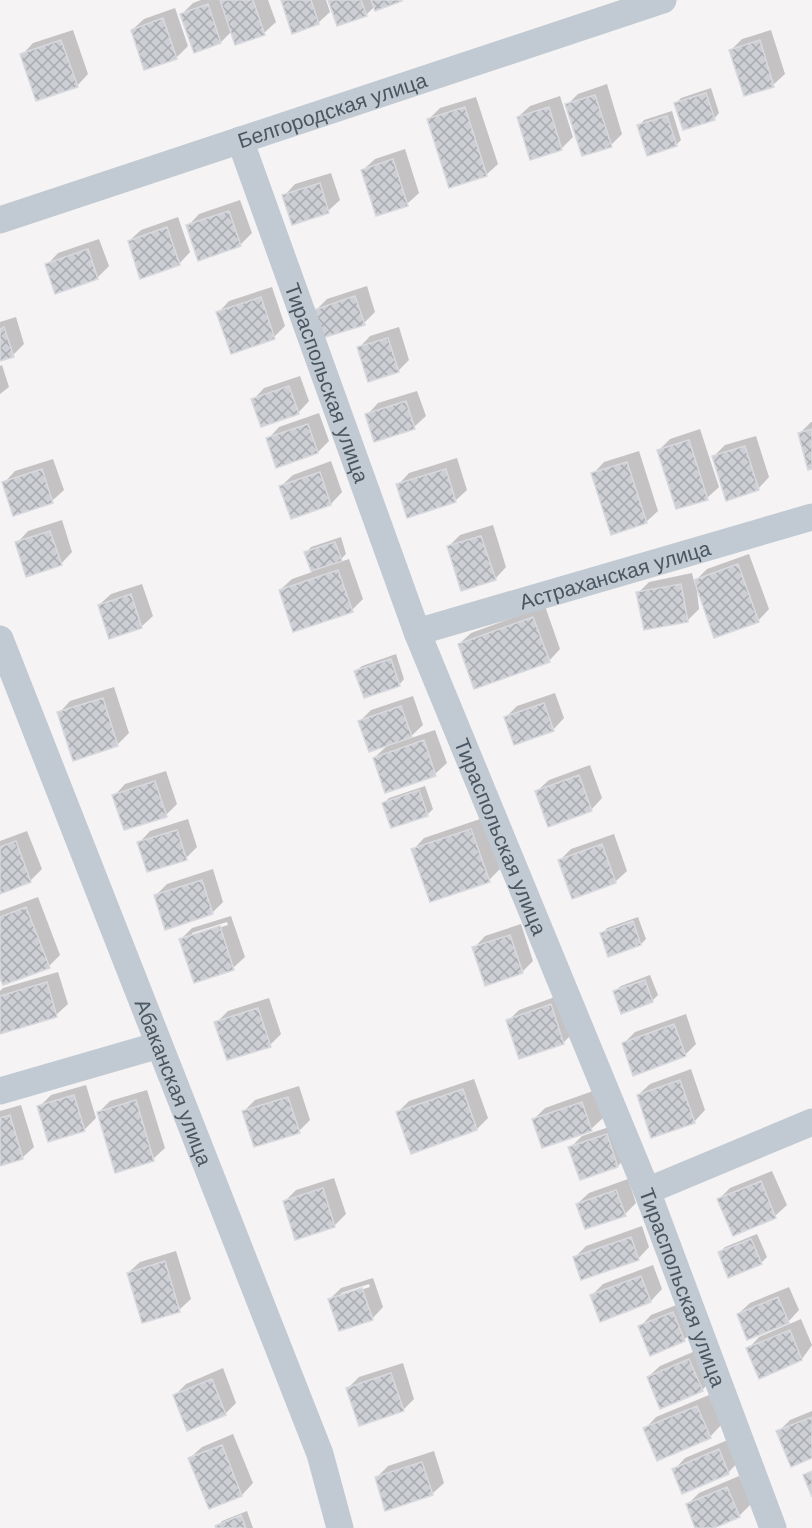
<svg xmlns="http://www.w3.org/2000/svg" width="812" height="1528" viewBox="0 0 812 1528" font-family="Helvetica,sans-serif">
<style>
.shadow{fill:#0003;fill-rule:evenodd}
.building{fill:url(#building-cross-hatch);stroke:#d7d9de;stroke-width:1.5}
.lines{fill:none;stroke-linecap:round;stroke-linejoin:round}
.minor{stroke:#c1cad2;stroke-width:27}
.labels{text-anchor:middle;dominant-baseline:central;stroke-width:4.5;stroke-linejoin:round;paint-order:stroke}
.street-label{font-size:21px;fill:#4a5661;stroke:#fff}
</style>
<defs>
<pattern id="building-cross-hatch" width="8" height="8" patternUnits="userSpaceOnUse" patternTransform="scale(1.5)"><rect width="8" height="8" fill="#cdcfd5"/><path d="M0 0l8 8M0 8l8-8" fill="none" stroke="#a8abb0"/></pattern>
</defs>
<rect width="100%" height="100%" fill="#f5f3f3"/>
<!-- shadow -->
<path class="shadow" d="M201 0H268L276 22 264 33 236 43 232 31 221 42 195 51 182 14 193 3Z
M282 0H326L330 12 318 23Z
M330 0H401L375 6 366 15Z
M175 8 188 46 176 58 132 30 144 19Z
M73 30 88 74 77 86 22 55 33 43Z
M771 30 785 74 773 85 745 95 730 51 742 39Z
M607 84 622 134 611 145 567 105 578 94Z
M711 88 719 113 714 119 676 103 681 98Z
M560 96 573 137 562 148 531 158 518 117 530 106Z
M476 97 498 164 486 175 428 120 440 108Z
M672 111 681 140 676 145 639 126 644 120Z
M405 149 419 193 407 204 377 214 363 170 375 159Z
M331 173 340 200 328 211 284 196 295 184Z
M240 200 252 233 240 245 188 226 199 214Z
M178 217 190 252 179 264 129 241 141 230Z
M99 239 109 266 97 278 47 265 58 253Z
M367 286 375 312 364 323 316 310 327 299Z
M272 287 285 326 274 337 218 313 229 301Z
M16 317 24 344 13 355 0 360V322Z
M399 327 409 360 398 371 359 348 370 336Z
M2 365 9 387 0 394V366Z
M300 376 309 401 298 413 253 400 264 388Z
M417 391 426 416 414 427 367 415 378 403Z
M319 413 329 441 318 452 268 439 279 427Z
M811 422H812V467L800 433Z
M700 429 719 487 707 498 659 450 670 439Z
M756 436 769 477 758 489 713 457 725 445Z
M639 451 658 511 646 522 593 474 604 462Z
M457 458 467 490 455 501 398 485 409 473Z
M53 459 64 490 52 501 4 483 15 471Z
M331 461 342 492 331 504 281 486 293 475Z
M62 520 72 552 61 564 17 543 28 531Z
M493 525 506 567 495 579 448 547 460 535Z
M341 537 346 554 337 563 349 559 363 599 352 610 280 590 292 579 312 572 306 553 311 547Z
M749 554 769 609 758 621 696 582 699 609 688 620 645 629 638 593 649 582 692 573 694 582 707 569Z
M142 584 153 616 141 627 99 605 111 594Z
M545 606 560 649 549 661 459 644 471 633Z
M396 654 404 679 399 685 356 671 362 666Z
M114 687 129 733 118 744 74 759 59 713 70 701Z
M555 693 564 718 553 730 505 718 517 706Z
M413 696 423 725 408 739 435 730 447 763 435 774 374 758 389 744 360 721 371 710Z
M590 765 602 798 591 810 537 791 549 780Z
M166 771 177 804 166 815 114 796 125 784Z
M425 786 433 809 427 815 384 803 389 798Z
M483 818 500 869 489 880 413 850 424 838Z
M188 819 197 847 186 858 139 843 150 831Z
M27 831 42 869 31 880 0 892V841Z
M614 834 627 871 615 882 560 860 571 849Z
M213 869 223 902 212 913 155 896 167 884Z
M38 897 60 955 49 966 0 973V911Z
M231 916 245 957 233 968 181 939 192 928ZM227 922 228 925 192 936V933Z
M638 917 646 939 641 944 602 934 607 928Z
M521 924 533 961 522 972 474 948 485 936Z
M58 972 68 1004 56 1015 0 1029V991L3 988Z
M650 975 658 995 652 1001 615 991 621 986Z
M563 994 575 1031 564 1042 520 1057 508 1021 519 1010Z
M269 998 281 1034 270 1045 216 1023 228 1011Z
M686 1014 696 1044 685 1055 623 1044 635 1032Z
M691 1069 705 1110 694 1122 638 1095 650 1084Z
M474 1079 488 1118 477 1129 398 1112 409 1101Z
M86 1085 96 1118 84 1130 39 1107 51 1095Z
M299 1086 310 1120 299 1131 243 1112 255 1100Z
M147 1090 165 1148 153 1159 98 1113 110 1101Z
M593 1091 603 1118 591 1129 534 1119 545 1108Z
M21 1105 34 1147 22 1158 0 1165V1111Z
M618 1124 629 1154 618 1166 581 1178 570 1148 582 1136Z
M772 1171 787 1205 775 1216 733 1234 719 1199 730 1188Z
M334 1178 346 1214 334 1226 284 1202 296 1190Z
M628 1179 636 1203 625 1214 577 1204 589 1193Z
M642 1226 649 1247 638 1259 575 1257 586 1246Z
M757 1234 767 1257 761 1263 719 1253 725 1247Z
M176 1251 191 1299 179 1310 128 1273 140 1262Z
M653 1265 662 1289 651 1301 601 1320 591 1296 603 1284Z
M373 1278 383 1307 372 1319 330 1299 341 1288ZM369 1284 370 1287 341 1296V1293Z
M789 1287 799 1310 788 1322 738 1314 750 1303Z
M684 1302 695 1328 684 1340 640 1327 651 1315Z
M801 1319 812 1345 802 1359 748 1349 759 1337Z
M700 1349 713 1379 702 1390 648 1377 660 1366Z
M403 1363 414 1399 403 1410 348 1388 359 1377Z
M223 1368 236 1403 225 1414 175 1395 186 1384Z
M709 1395 721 1425 710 1437 645 1429 656 1417Z
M812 1411V1456L778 1432 790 1420Z
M233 1434 253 1483 242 1495 210 1507 190 1458 202 1447Z
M730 1439 739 1461 728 1473 674 1470 685 1458Z
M434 1451 444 1483 432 1494 376 1478 388 1466Z
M739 1476 751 1504 739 1516 710 1528H697L687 1505 699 1493Z
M247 1511 253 1528H217L222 1521Z"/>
<!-- building -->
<path class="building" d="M220 0H253L265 35 235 45Z
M281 0H311L319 24 292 34Z
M328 0H361L367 16 337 26Z
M371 0H401L402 1 375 11Z
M208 4 221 43 194 53 180 14Z
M163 18 177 59 144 70 131 30Z
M61 40 78 87 36 101 20 54Z
M760 40 774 87 744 96 729 50Z
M706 93 715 120 683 130 674 103Z
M595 95 612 147 582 156 565 104Z
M465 107 487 176 449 188 427 119Z
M549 107 562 150 530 160 517 117Z
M667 116 677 146 647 156 637 125Z
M393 159 408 206 376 216 361 170Z
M320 183 329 213 292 225 282 195Z
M229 211 241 246 198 261 186 225Z
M167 227 180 265 140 279 128 241Z
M88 249 98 279 55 294 45 264Z
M355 296 365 325 322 338 314 310Z
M261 297 275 339 231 354 216 312Z
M4 327 14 357 0 361V329Z
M388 338 399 372 368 382 357 347Z
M289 386 299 414 261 427 251 399Z
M406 401 415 429 374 442 365 414Z
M308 424 318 453 276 468 266 438Z
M812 429V469L808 470 798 433Z
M689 440 708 500 676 509 657 450Z
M745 446 759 490 726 501 712 456Z
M627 462 647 523 611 535 591 473Z
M42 469 53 503 13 516 2 482Z
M446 469 456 502 407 518 396 484Z
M320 472 331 505 291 519 279 486Z
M50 531 62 565 26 577 15 542Z
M481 536 496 580 461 591 447 546Z
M335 542 342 561 311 571 304 552Z
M738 564 759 622 714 638 694 580Z
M338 570 353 612 293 632 279 590Z
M681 584 688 622 644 630 636 592Z
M131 594 142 628 109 639 98 605Z
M533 617 550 662 474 689 458 644Z
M391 659 400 686 364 698 354 671Z
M103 698 118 746 73 761 57 712Z
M544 703 554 731 514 745 504 717Z
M401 706 412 737 369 752 358 721Z
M424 740 436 776 385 793 373 758Z
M579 775 592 811 548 827 535 791Z
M155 781 167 817 124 830 112 795Z
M419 790 428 816 391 828 382 803Z
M471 829 490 882 430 902 411 849Z
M177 830 187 860 147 872 137 842Z
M16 841 31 882 0 894V847Z
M602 844 616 883 572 899 558 860Z
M202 880 213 914 165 930 154 895Z
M26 907 50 968 3 985 0 978V917Z
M633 921 641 945 608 957 600 933Z
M220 926 234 970 194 983 179 939Z
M510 935 523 973 485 986 472 947Z
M645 980 653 1002 621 1014 613 991Z
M47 982 57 1017 0 1034V996Z
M551 1004 564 1044 519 1059 506 1020Z
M258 1008 271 1047 227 1060 214 1022Z
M674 1024 686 1056 633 1076 622 1043Z
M680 1080 695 1123 651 1138 637 1095Z
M463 1089 477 1130 411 1154 396 1112Z
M74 1095 85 1131 48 1142 37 1106Z
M288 1097 300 1133 254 1147 242 1111Z
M136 1100 154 1161 115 1173 97 1112Z
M582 1102 592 1131 542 1148 532 1119Z
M10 1115 23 1159 0 1166V1118Z
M607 1134 618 1167 580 1180 568 1147Z
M761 1181 776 1218 733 1236 717 1199Z
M323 1188 335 1227 295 1240 283 1201Z
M616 1190 626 1216 585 1229 576 1204Z
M631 1237 639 1260 581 1280 573 1257Z
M751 1239 762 1264 728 1278 718 1252Z
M165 1261 180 1312 142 1323 127 1273Z
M641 1276 651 1302 600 1322 590 1295Z
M362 1288 373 1320 339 1331 328 1299Z
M778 1297 789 1323 747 1340 737 1314Z
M673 1312 685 1341 650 1356 638 1326Z
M790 1330 802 1360 759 1379 746 1348Z
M689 1359 703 1391 660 1409 647 1377Z
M391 1373 404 1411 359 1426 346 1388Z
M212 1379 226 1415 187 1431 173 1395Z
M697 1406 711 1438 657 1461 643 1428Z
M812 1417V1458L791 1467 776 1431Z
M222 1445 242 1496 209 1509 188 1458Z
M719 1449 729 1474 682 1494 672 1469Z
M422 1462 433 1495 385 1511 375 1477Z
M812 1471V1497L803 1475Z
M727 1487 740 1517 714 1528H695L686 1504Z
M241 1515 246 1528H216L215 1526Z"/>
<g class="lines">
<!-- minor -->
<g class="minor">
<path id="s1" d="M240 140 417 632 647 1191 773 1528"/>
<path id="s2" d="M0 220 663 0"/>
<path id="s3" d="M417 632 812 517"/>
<path id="s4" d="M0 639 320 1454 340 1528"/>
<path d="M0 1091 159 1045"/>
<path d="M647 1191 812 1122"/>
</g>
</g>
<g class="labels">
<!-- street labels -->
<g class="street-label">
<text stroke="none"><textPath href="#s2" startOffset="350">Белгородская улица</textPath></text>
<text stroke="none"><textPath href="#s1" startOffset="258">Тираспольская улица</textPath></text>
<text stroke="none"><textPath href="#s3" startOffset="206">Астраханская улица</textPath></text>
<text stroke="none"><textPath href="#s1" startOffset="744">Тираспольская улица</textPath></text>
<text stroke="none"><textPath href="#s4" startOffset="476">Абаканская улица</textPath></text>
<text stroke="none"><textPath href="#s1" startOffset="1230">Тираспольская улица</textPath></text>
</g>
</g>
</svg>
